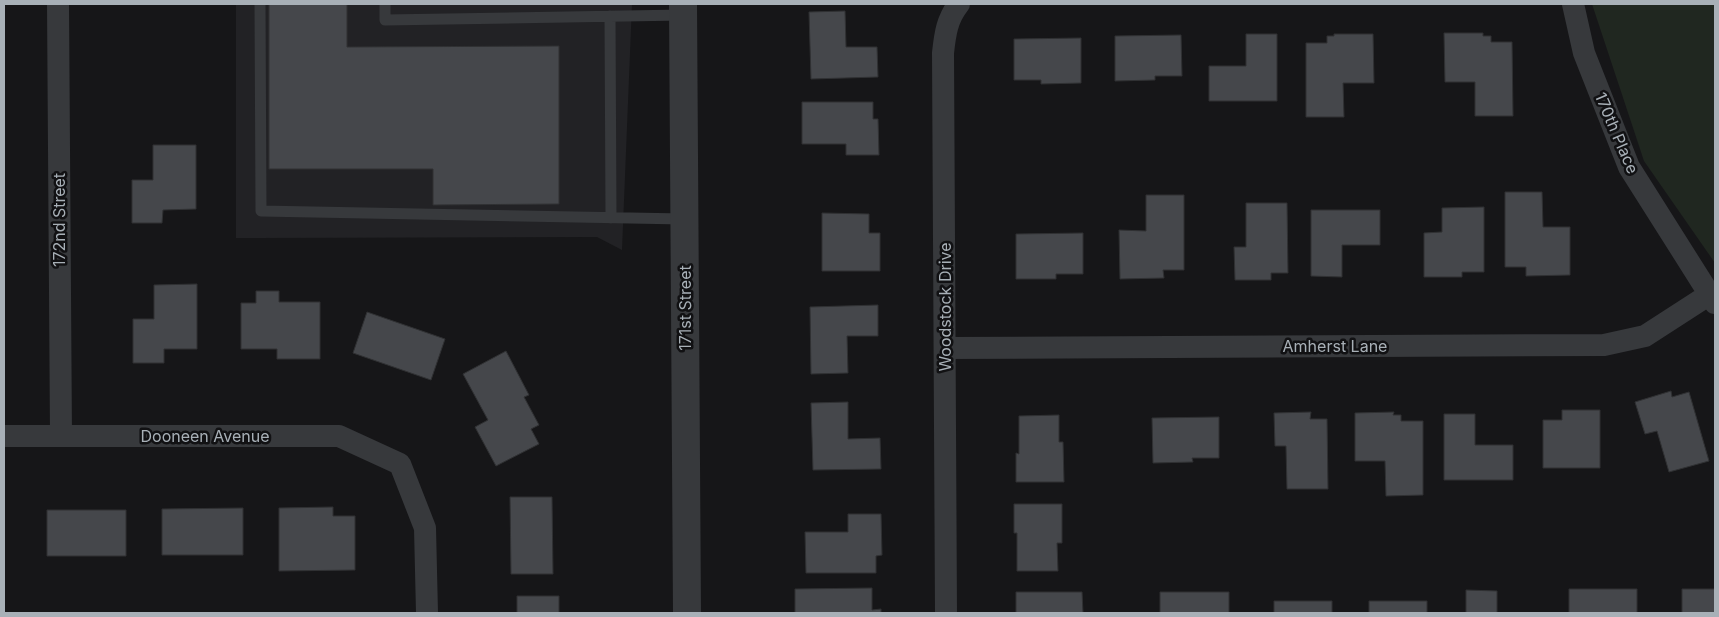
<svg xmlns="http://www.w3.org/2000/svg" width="1719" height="617" viewBox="0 0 1719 617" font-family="Inter,sans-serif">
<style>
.built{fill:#222225}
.green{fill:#202720}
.building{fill:#45474b;stroke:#303133}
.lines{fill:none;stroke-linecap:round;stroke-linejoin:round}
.service{stroke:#37393c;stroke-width:11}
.minor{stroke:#37393c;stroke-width:22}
.tertiary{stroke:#37393c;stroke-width:28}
.labels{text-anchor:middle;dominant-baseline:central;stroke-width:5;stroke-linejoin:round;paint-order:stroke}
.street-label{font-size:16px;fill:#a8b0b7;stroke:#111113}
</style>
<rect width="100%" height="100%" fill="#161618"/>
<!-- built -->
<path class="built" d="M236 4H632L622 250 597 237 236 238Z"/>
<!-- green -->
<path class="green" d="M1592 4H1715V263L1644 161Z"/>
<!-- building -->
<path class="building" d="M269 4H347V47L559 46V204L433 205V169H269Z
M845 11 846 47H877L878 77 811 79 809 12Z
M1444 33H1483V36H1491V42H1512L1513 116H1475V82H1445Z
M1246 34H1277V101H1209V66H1246Z
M1334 34H1373L1374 83H1343L1344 117H1306V43H1327V36H1334Z
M1181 35 1182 76H1155V80L1115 81V36Z
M1081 38V83L1041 84V80H1014V39Z
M802 102H873V119H878L879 155H846V144H802Z
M153 145H196V209L163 210 162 223H132V180H153Z
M1505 192H1542L1543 227H1570V275L1526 276V267H1505Z
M1146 195H1184V270H1163L1164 278 1120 279 1119 230 1146 231Z
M1246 203H1287L1288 273H1271V280H1235L1234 247H1246Z
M1484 207V272H1462V277H1424V233L1442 232V208Z
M1311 210H1380V245H1342V277L1311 276Z
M822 213 869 214V233H880V271H822Z
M1083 233V274H1056V279H1016V234Z
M197 284V349H164V363H133V319H154V285Z
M256 291H279V302H320V359H277V349H241V303H256Z
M878 305V336H847L848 373 811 374 810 307Z
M367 312 445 339 431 380 353 353Z
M506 351 529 395 524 397 539 425 531 429 539 444 496 466 475 427 488 420 463 374Z
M1671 391 1672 397 1689 392 1709 461 1669 472 1657 431 1645 434 1635 402Z
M848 402V439L880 438 881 469 813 470 811 403Z
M1562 410H1600V468H1543V420H1562Z
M1311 412 1310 419H1327L1328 489H1287L1286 446H1275L1274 413Z
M1394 412 1393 415H1401V421H1423V495L1386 496 1385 461H1355V413Z
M1444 414H1475V445H1513V480H1444Z
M1059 415V442H1063L1064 482H1016V453L1019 454V416Z
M1219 417V458H1192L1193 462 1153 463 1152 418Z
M510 497H552L553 574H511Z
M1014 504H1062V543H1057L1058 571H1017V533H1014Z
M333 507V516H355V570L279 571V508Z
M243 508V555H162V509Z
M47 510H126V556H47Z
M848 514H881L882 555 876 556V573H806L805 532H848Z
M872 588V610L881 609V613H795V589Z
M1569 589H1637V613H1569Z
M1682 589H1715V613H1682Z
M1466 590 1497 591V613H1466Z
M1016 592H1082L1083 613H1016Z
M1160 592H1229V613H1160Z
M517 596H559V613H517Z
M1274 601H1332V613H1274Z
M1369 601H1427V613H1369Z"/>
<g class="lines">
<!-- service -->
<path class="service" d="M260 4 261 211 684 219
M385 4V20L683 15
M610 16 611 218"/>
<!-- minor -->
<path class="minor" d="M58 4 61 436
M1573 4 1584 53 1629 167 1715 303
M946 348 1604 345 1645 336 1710 294
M4 436H339L400 464 425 528 427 613
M946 613 943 53C945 34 947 19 959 4"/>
<!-- tertiary -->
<path class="tertiary" d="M683 4 687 613"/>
</g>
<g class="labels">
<!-- street labels -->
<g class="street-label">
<text transform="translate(1617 133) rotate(67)">170th Place</text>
<text transform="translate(59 220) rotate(-90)">172nd Street</text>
<text transform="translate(945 307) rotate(-90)">Woodstock Drive</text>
<text transform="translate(685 308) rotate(-90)">171st Street</text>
<text x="1335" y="346">Amherst Lane</text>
<text x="205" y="436">Dooneen Avenue</text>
</g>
</g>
<!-- border -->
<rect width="1719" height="617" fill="none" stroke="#a8b0b7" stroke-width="10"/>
</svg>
